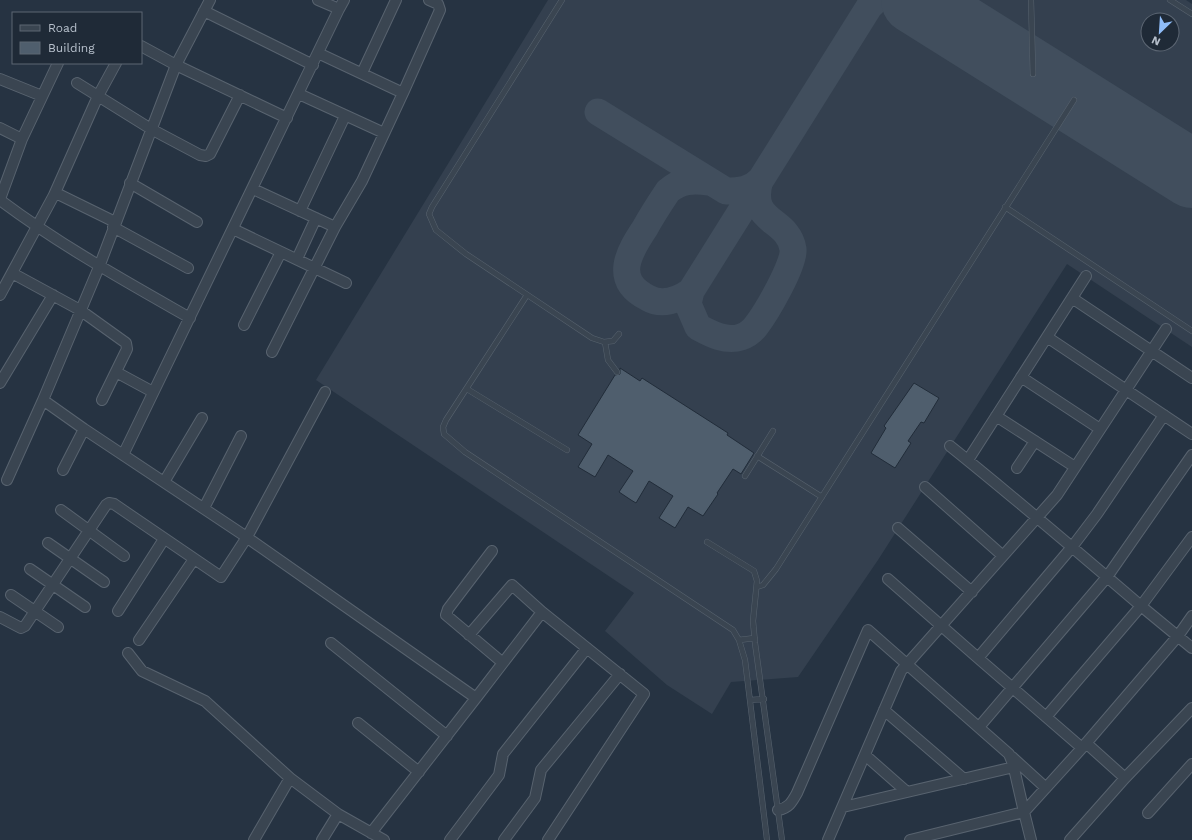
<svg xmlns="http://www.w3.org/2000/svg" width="1192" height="840" viewBox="0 0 1192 840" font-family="'Work Sans',sans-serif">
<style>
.airport{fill:#34404f;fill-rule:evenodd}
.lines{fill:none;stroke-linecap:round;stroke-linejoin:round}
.taxiway{stroke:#414e5d;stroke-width:27}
.runway{stroke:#414e5d;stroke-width:68}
.building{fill:#4f5e6d;stroke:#212c39}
.lane-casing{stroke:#58636f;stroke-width:6}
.street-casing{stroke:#58636f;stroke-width:12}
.lane{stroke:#3a4551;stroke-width:5}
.street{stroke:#3a4551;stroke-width:10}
</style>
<rect width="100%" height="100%" fill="#263342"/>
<!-- airport -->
<path class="airport" d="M548 0H1186L1192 4V347L1067 264 878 560 798 677 731 682 712 714 667 685 605 631 634 593 316 380ZM1148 20H1172V44H1148Z"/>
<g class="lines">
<!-- taxiway -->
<path class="taxiway" d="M598 112 726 191C739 191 751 190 760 180
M760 180C747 224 788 217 793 249 795 264 766 313 756 326 753 330 747 335 741 337 726 342 711 334 698 327L688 304 691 291 869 7 876 0
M691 291C678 300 662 306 648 298 612 280 629 252 645 228 652 215 660 203 668 191 681 180 693 180 709 182"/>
<!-- runway -->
<path class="runway" d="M915 0 1192 174"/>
</g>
<!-- building -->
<path class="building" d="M620 368 640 381 642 378 728 433 727 435 754 453 741 474 733 469 717 493 718 494 703 516 688 507 675 528 659 518 673 496 649 481 636 503 631 500 619 492 633 471 608 455 595 477 578 467 592 444 578 435 615 375 620 374Z
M914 383 939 398 924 423 921 422 908 441 911 443 895 468 871 453 886 428 884 426Z"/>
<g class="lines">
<defs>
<path id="lane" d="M562 0 432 207 429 214 436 230 466 254 592 338 604 342 613 341 619 334
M1031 0 1033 74
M1170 0 1192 14
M1005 207 1192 331
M527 295 446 420 443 427 444 434 465 452 733 630 739 640 745 660 767 840
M605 342 608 360 617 372
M467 389 567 450
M757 456 822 497
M745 476 773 431
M707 542 754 571 757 581 753 621 755 643 782 840
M757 587 763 585 776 569 1074 100
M739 640 755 638
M750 700 764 699"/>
<path id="street" d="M210 0 176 65 99 267 43 400 84 429 242 534 476 698 371 833
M339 9 344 0
M204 11 313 65
M141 46 176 65 287 118
M362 73 396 0
M0 79 42 96
M77 83 151 129 200 155 206 156 210 154 240 95
M403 93 440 10 438 4 429 0
M299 94 384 133
M0 128 22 139 58 63
M130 183 197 222
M253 189 335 227
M54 195 98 96 116 63
M0 199 22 139
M0 200C60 245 125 281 190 318
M300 211 345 116
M113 227 188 268
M233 229 346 283
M297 259 316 218
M12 273 80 310 126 343 127 349 102 400
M0 295 54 195H60L115 222
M1072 298 1192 378
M244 325 281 252
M1047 337 1192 434
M272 352 335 227 362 181 403 93 318 53
M116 372 153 392
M1021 377 1100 429
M0 383 53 295
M996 416 1075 467
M950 446C1015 498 1078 552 1141 606L1046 717
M123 455 339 9 318 0
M968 460 1086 276
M1017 468 1035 441
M63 470 84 429
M7 480 43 400
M164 482 202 418
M925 487 1003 556
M204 508 241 436
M61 510 124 556
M898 528 972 592
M1192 537 1141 606 1192 648
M48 543 104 582
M492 551 448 609 446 615 503 663
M30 569 85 607
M888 579 978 658 1072 547 1097 514 1164 415
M11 595 58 627
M118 611 164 539
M0 617 21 628 25 626 106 505 109 503 114 504 221 577 247 537 325 392
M469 635 512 585 542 612
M139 640 194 559
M331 643 447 736
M128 653 142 671 205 701 290 778
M978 658 1082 748 1178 636 1192 616
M476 698 542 612 644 694 548 840
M884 710 964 779
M358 723 419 772
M979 727 1107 577 1192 455
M1086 743 1125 778
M865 755 907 792
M1012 757 1046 788
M843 807 1014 767
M778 810C789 808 792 802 797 793L868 630 1009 754 1013 764 1024 812 910 840
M1148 813 1192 764
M254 840 290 778 338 814 384 840
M322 840 338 814
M450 840 499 775 503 754 587 648
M504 840 535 798 541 770 620 674
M828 840 901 671 1057 495 1166 329
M1031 840 1024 812 1082 748
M1070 840 1125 778 1192 708"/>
</defs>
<!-- lane casing -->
<use href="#lane" class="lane-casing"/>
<!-- street casing -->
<use href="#street" class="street-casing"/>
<!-- lane -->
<use href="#lane" class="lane"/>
<!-- street -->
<use href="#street" class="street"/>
</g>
<!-- legend -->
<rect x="12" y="12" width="130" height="52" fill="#1f2a37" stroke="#5c6673"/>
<rect x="20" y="25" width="20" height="6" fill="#3a4551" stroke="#5c6673"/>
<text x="48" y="32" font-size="12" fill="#b7c0cc">Road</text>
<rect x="20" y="42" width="20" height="12" fill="#4f5e6d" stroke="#5c6673"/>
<text x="48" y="52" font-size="12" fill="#b7c0cc">Building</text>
<!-- north arrow -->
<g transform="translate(1160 32) rotate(205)"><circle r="19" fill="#1f2a37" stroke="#5c6673"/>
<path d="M0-3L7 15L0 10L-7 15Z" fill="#8fbdf9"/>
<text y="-6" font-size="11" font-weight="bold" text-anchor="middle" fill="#b7c0cc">N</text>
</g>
</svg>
